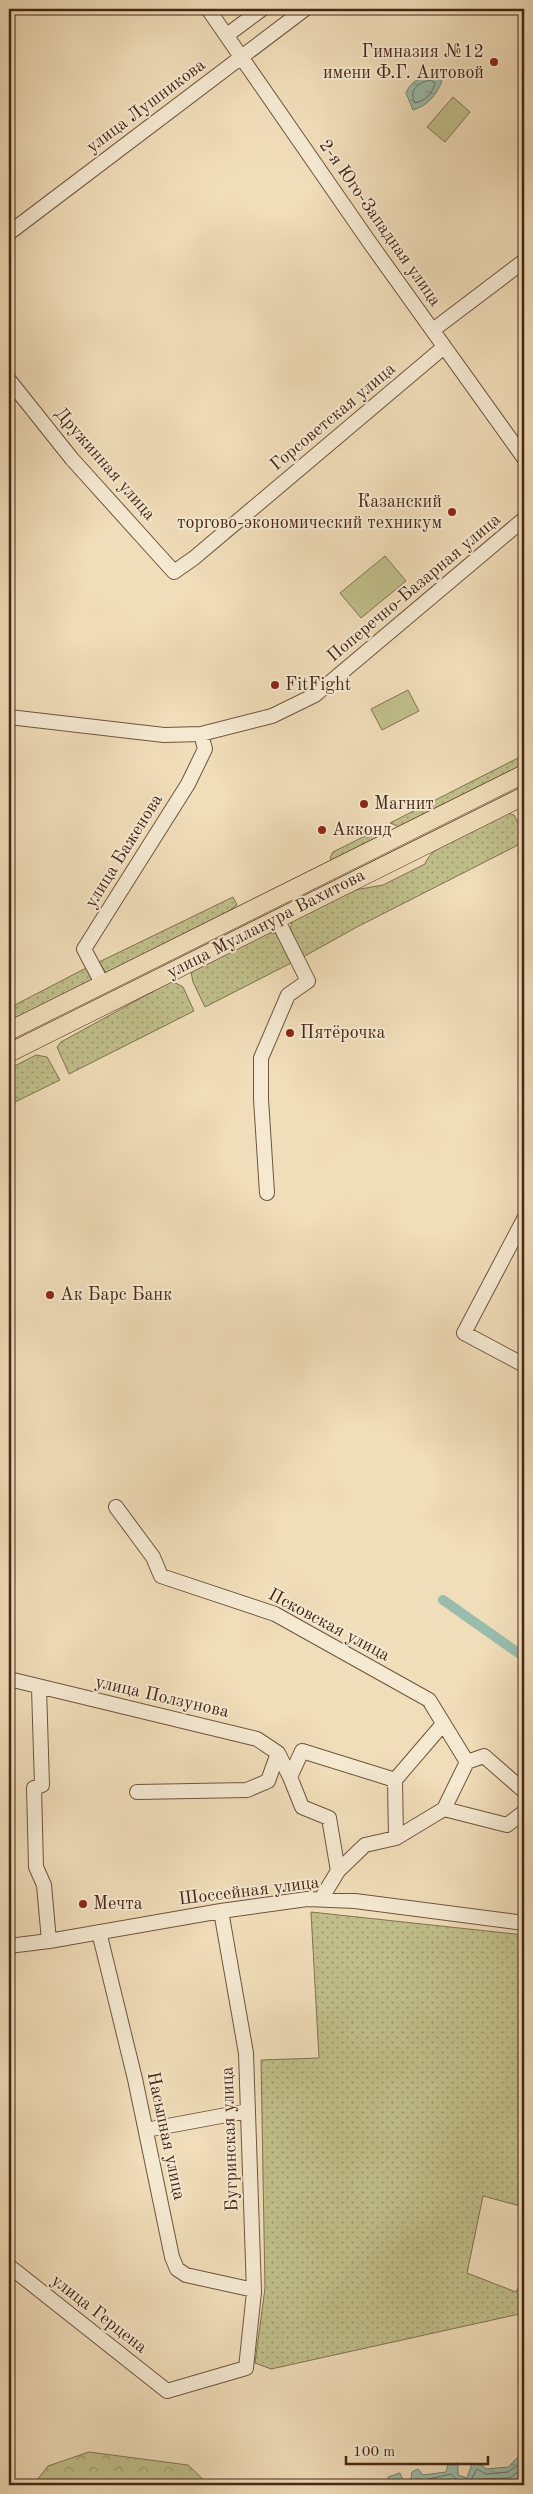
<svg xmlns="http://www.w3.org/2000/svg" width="533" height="2494" viewBox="0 0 533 2494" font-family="'Old Standard TT',serif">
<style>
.grass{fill:url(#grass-dots);stroke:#837250}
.forest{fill:url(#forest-crowns);stroke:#837250}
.park{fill:#c0bf8b;stroke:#837250}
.water{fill:url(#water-ripples);stroke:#78806f}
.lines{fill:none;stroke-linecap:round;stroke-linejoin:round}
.shore{stroke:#707160;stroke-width:1}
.canal{stroke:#9abcac;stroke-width:10}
.minor-casing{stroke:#70543d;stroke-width:16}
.major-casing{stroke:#462614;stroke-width:19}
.minor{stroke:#f5e9d2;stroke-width:14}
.major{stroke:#f0ddb9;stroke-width:18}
.poi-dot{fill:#8f2418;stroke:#f5e9d2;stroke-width:2}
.labels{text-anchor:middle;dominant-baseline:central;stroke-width:4;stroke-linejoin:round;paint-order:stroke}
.poi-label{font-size:18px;fill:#462614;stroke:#f5e9d2;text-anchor:start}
.street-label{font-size:18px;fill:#462614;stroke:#f5e9d2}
</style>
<defs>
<pattern id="grass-dots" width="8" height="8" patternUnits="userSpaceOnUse" patternTransform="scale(1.25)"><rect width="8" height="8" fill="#c0bf8b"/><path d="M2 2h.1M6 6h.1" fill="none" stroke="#9e9b70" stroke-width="1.8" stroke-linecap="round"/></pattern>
<pattern id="forest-crowns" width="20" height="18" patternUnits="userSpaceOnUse" patternTransform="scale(1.25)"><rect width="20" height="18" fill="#c0bf8b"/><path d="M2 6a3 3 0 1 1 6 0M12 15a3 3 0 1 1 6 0" fill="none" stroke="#9e9b70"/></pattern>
<pattern id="water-ripples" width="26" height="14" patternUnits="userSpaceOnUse" patternTransform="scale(1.25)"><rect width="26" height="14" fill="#9abcac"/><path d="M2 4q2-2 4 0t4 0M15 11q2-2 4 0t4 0" fill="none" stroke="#7f998b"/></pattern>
</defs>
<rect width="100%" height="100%" fill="#f0ddb9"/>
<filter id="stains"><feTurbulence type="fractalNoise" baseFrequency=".004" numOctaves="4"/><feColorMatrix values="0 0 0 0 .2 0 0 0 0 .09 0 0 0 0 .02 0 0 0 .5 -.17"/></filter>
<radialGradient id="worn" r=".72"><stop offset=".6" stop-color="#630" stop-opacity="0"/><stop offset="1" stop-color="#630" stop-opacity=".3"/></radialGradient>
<!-- grass -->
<path class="grass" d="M518 758 520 763 519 767 400 827 390 823Z
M506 813 514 815 524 835V842L357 927 303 957C298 947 286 931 293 920L349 891 383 885 425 864C433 841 484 824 506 813Z
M381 828 382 832 378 838 332 862 330 858 333 852Z
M233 897 237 905 215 921 107 974 99 962Z
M267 933H276L281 939 293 962 205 1007 193 982 191 972Z
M90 966 93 979 9 1024V1008Z
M172 981 183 987 194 1011 69 1074 57 1047 61 1042Z
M36 1055 47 1057 60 1080 9 1105V1069Z
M311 1912 524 1935V2207L483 2196 467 2273 516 2292 524 2276V2313L271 2369 255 2363 265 2288 261 2060 319 2058Z"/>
<!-- forest -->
<path class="forest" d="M89 2452 188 2465 208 2484 256 2482 262 2485H33L48 2466Z"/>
<!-- park -->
<path class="park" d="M453 97 470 112 445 142 427 127Z
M385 556 406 581 361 618 340 593Z
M408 690 419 711 382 730 371 709Z"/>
<!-- water -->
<path class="water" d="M431 75 442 81C436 96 428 105 413 110L406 93C411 81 419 78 431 75Z
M519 2456H524V2485H388V2477L400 2473 403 2480 411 2479 412 2472 418 2469 423 2475 446 2472 448 2464 458 2463V2475L467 2478 472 2464H481L486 2469 508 2467Z"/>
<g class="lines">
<!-- shore -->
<path class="shore" d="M430 80 435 83C433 93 425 101 415 103 408 90 418 83 430 80Z
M394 2485 396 2481C404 2486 411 2486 418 2479L424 2480 451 2474 457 2480 467 2482 471 2480 477 2469 486 2474 508 2472 524 2461
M475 2485 480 2479 510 2478 524 2467"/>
<!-- canal -->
<path class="canal" d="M443 1600 524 1657"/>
<defs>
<path id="minor" d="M208 9 370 243 524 458
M227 35 262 9
M9 233 305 9
M433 330 524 261
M9 380 72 459 174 572 194 558 444 347
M9 717 164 735 201 734 272 716 315 695 524 519
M103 985 84 949 188 784 205 749 201 734
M267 1193 261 1099V1058L288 995 308 981 277 919
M524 1219 464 1333 524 1365
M116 1507 153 1557 161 1576 275 1614 429 1700 467 1762 484 1756 524 1791
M9 1679 257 1739 278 1753 290 1777 302 1751 395 1780 396 1838 365 1845 338 1871 321 1899
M39 1688 42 1785 34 1788 36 1867 44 1885 49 1941
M290 1777 302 1807 329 1818 338 1871
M395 1780 443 1724
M137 1792 247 1790 268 1781 278 1753
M444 1809 467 1762
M396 1838 444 1809 507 1825 524 1812
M99 1932 135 2079 172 2257 177 2269 186 2275 254 2290
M9 1946 49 1941 221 1911 307 1899 355 1901 524 1923
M146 2130 248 2111
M9 2266 167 2391 246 2368 254 2292 246 2053 221 1911"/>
<path id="major" d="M9 1031 524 774
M9 1053 524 796"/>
</defs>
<!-- minor casing -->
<use href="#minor" class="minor-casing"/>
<!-- major casing -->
<use href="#major" class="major-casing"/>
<!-- minor -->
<use href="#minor" class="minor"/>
<!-- major -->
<use href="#major" class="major"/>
</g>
<!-- markers -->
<g class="poi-dot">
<circle cx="494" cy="62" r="5"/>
<circle cx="452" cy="512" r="5"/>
<circle cx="275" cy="685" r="5"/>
<circle cx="364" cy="804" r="5"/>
<circle cx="322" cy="830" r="5"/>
<circle cx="290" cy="1033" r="5"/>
<circle cx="50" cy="1295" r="5"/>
<circle cx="83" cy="1904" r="5"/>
</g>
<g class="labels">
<!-- poi labels -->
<g class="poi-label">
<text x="484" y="52" text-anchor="end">Гимназия №12<tspan x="484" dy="21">имени Ф.Г. Аитовой</tspan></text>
<text x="442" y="502" text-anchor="end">Казанский<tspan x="442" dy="21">торгово-экономический техникум</tspan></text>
<text x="285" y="685">FitFight</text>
<text x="374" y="804">Магнит</text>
<text x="332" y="830">Акконд</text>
<text x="300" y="1033">Пятёрочка</text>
<text x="60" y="1295">Ак Барс Банк</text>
<text x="93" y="1904">Мечта</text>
</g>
<!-- street labels -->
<g class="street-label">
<text transform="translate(146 106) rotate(-37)">улица Лушникова</text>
<text transform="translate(380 223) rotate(55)">2-я Юго-Западная улица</text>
<text transform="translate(333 417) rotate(-40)">Горсоветская улица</text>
<text transform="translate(105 464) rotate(49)">Дружинная улица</text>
<text transform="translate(414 588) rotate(-40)">Поперечно-Базарная улица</text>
<text transform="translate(124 851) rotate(-58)">улица Баженова</text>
<text transform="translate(266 924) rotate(-27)">улица Мулланура Вахитова</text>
<text transform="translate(329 1625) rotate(28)">Псковская улица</text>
<text transform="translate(162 1697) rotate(13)">улица Ползунова</text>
<text transform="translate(249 1891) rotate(-7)">Шоссейная улица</text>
<text transform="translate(166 2136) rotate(78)">Насыпная улица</text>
<text transform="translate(230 2139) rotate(-92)">Бугринская улица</text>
<text transform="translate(99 2314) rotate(38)">улица Герцена</text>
</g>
</g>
<!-- margin -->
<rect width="533" height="2494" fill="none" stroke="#f0ddb9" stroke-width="30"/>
<rect x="10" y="10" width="513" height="2474" fill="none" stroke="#462614" stroke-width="2.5"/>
<rect x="15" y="15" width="503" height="2464" fill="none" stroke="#462614"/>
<!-- scale -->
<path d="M346 2456v8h142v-8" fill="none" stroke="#462614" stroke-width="2.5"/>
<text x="353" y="2456" font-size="15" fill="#462614" stroke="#f5e9d2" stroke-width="4" paint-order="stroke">100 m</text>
<rect width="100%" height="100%" filter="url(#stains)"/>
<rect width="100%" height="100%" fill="url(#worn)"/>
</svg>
